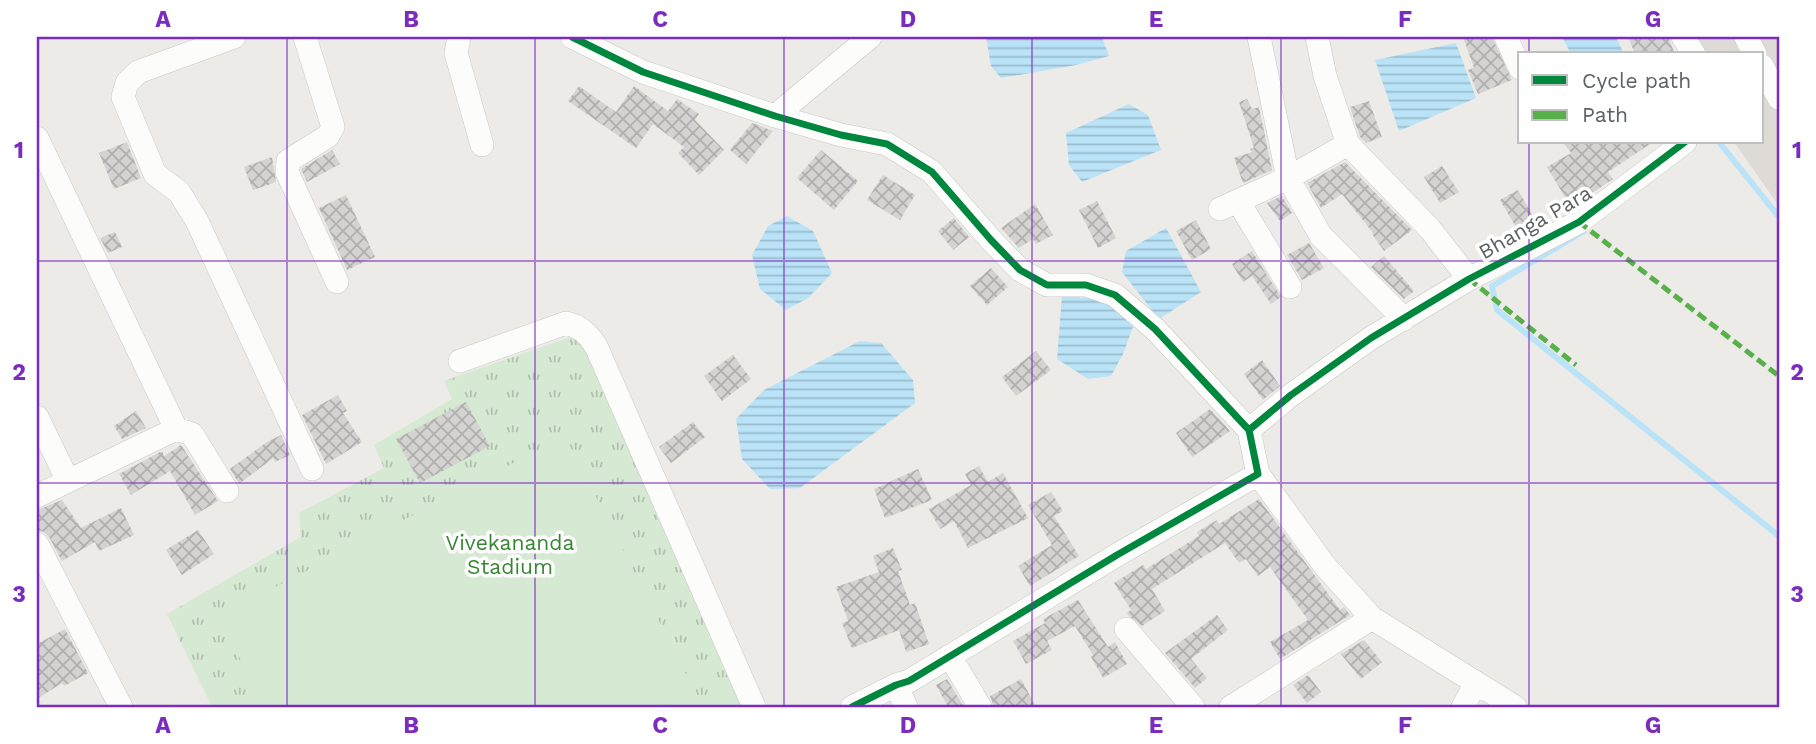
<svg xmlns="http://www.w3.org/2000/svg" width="1816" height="744" viewBox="0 0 1816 744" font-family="'Work Sans',sans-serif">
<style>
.education{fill:#dedbd6}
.park{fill:url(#park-tufts)}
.pitch{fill:#d6e9d2}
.water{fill:url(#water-rules)}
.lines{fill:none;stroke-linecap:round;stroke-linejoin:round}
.stream{stroke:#bae3f8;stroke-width:6}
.building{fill:url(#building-cross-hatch)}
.minor-casing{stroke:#c8c8c8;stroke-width:24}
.minor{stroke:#fcfcfb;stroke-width:23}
.quiet{stroke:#58b04a;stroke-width:5;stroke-dasharray:10 5;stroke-linecap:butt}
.cycleway-casing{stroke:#fff;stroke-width:11}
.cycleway{stroke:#00873e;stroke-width:7}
.grid{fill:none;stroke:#7b2cbf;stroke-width:2;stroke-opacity:0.55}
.labels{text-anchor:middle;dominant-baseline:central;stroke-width:7;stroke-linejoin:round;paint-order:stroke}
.street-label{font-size:21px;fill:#5c6165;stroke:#fff}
.park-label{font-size:21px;fill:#378632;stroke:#fff}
.neatline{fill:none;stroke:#7b2cbf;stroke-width:2.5}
.grid-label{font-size:23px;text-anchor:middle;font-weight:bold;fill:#7b2cbf}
</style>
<defs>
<pattern id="park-tufts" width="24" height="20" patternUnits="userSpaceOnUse" patternTransform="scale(1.75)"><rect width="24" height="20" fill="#d6e9d2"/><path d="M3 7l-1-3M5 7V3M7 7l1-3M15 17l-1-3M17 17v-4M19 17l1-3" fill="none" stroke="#b1c0ae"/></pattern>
<pattern id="water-rules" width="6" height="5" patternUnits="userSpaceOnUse" patternTransform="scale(1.75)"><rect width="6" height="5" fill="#bae3f8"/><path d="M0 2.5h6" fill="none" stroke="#9abbcc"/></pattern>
<pattern id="building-cross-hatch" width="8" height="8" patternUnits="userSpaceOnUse" patternTransform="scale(1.75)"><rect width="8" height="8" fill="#d4d3d1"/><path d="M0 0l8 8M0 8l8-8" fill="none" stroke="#afafad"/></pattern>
</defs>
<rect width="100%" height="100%" fill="#ecebe7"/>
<!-- education -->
<path class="education" d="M1691 37H1779V206L1734 142H1762V54H1702Z"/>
<!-- park -->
<path class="park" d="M579 334 747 707H212L167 614 301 537 299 513 384 468 374 445 452 399 444 381Z"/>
<!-- pitch -->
<path class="pitch" d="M565 436 693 688 656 707H263L220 616Z"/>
<!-- water -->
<path class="water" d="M986 37H1102L1109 56 1076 65 1001 78 991 66Z
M1562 37H1616L1624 54H1571Z
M1456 43 1476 98 1399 131 1375 60Z
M1129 104 1148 115 1161 150 1082 182 1069 165 1066 133Z
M787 216 813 231 832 273 808 298 786 310 760 289 752 255 768 226Z
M1166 228 1201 292 1159 319 1122 272 1126 251Z
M1062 295 1109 301 1134 324 1123 354 1111 376 1088 379 1057 359Z
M860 341 881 343 913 380 915 403 800 488 770 489 742 459 736 419 764 390Z"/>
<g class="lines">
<!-- stream -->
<path class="stream" d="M1719 142 1779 217
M1584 231 1492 286 1497 310 1779 536"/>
</g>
<!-- building -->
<path class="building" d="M1463 37H1492L1512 80 1478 94 1468 70 1474 68Z
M1628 37H1668L1675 54H1635Z
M579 86 616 112 634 86 668 111 677 99 699 114 695 120 724 150 699 175 678 153 684 147 653 124 636 148 568 101Z
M1247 99 1252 109 1259 107 1272 170 1243 183 1234 158 1252 152 1250 149 1254 148 1239 102Z
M1369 101 1382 137 1366 143 1360 137 1350 107Z
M752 123 773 131 746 164 730 150Z
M127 142 141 178 114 189 99 153Z
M1563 142H1653L1608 172 1613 179 1571 207 1547 167 1571 153Z
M332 150 340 164 307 182 301 169Z
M821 150 858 181 834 210 797 178Z
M272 157 276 182 253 190 244 167Z
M1345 162 1412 230 1384 251 1372 234 1373 233 1342 194 1321 208 1307 183Z
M1442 166 1459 192 1440 203 1424 177Z
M883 175 915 195 900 220 867 200Z
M1518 190 1535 219 1517 229 1500 200Z
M346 195 375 257 347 270 319 208Z
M1282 196 1292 213 1280 221 1267 203Z
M1097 201 1116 238 1098 248 1079 210Z
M1035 204 1053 235 1036 244 1033 239 1019 248 1001 228Z
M954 218 969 237 953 250 938 231Z
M1196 220 1211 249 1192 260 1176 231Z
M115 232 122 247 108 253 100 238Z
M1309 243 1324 268 1302 280 1287 255Z
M1252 251 1281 297 1271 304 1252 276 1243 282 1232 264Z
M1384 256 1414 291 1404 299 1371 267Z
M991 268 1008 287 987 305 970 286Z
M1036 351 1051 370 1016 396 1002 377Z
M733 355 751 379 722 401 704 376Z
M1262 360 1280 386 1263 400 1244 374Z
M338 395 347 411 343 413 362 442 326 464 302 415Z
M466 402 490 446 420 483 396 439Z
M1210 409 1230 431 1192 457 1176 433Z
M136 411 146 428 122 439 114 426Z
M693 422 705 437 671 463 659 447Z
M281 435 290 455 275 462 273 458 239 484 230 469 267 442Z
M181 445 218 501 195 515 170 471 131 495 119 474 162 451 164 456Z
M979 466 988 482 1003 473 1028 518 968 548 954 521 940 529 929 509 971 485 965 474Z
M918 469 932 500 885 518 874 489Z
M1051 492 1063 511 1054 516 1079 556 1030 586 1018 566 1052 545 1028 505Z
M1259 499 1340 610 1344 607 1350 615 1280 659 1270 642 1308 620 1270 567 1258 576 1246 559 1239 563 1225 543 1152 589 1165 611 1142 626 1129 616 1127 613 1131 610 1114 583 1143 565 1146 569 1199 536 1197 532 1217 520 1219 524Z
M62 500 81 528 121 508 134 535 99 551 95 542 62 561 49 537 44 532 37 530V510Z
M198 530 214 554 182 575 166 550Z
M893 548 902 570 898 571 910 605 915 603 929 644 906 652 899 630 852 648 842 623 848 621 836 587 879 572 873 556Z
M1078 600 1108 647 1115 642 1127 664 1103 678 1091 657 1093 655 1075 626 1047 641 1052 650 1026 664 1013 641 1045 623 1043 619Z
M1217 615 1228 630 1191 659 1207 678 1195 688 1165 653Z
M65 629 88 673 64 686 62 683 37 699V644Z
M1364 640 1382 662 1361 679 1341 654Z
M1308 675 1321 692 1307 703 1293 685Z
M947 679 964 707H948L936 685Z
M1021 679 1036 707H994L990 696Z"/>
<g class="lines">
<defs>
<path id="minor" d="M234 37 138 72 127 83 123 97 155 174 179 192 197 221 312 469
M305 37 333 127 328 136 288 161 287 172 337 282
M459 37 456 53 482 145
M572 37 643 72 775 116 841 135 887 144 932 172 991 240 1020 270 1047 285H1086L1115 295 1155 329 1249 430
M1259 37 1288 178 1321 236 1404 319
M1317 37 1325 76 1348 144 1430 229 1469 279
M1506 37 1520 68
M1683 37 1694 54
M1746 37 1755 54
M1762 66 1779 98
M775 116 870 37
M37 138 176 429
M1238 201 1290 287
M1220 209 1288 178 1348 144
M460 361 566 323C580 326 588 334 596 346L754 707
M37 417 68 481
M1258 474 1325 566 1372 618 1515 707
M37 496 176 429 192 434 227 491
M37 544 121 707
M1126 629 1193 707
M950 656 980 707
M896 685 906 707
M852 707 896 685 909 681 1117 555 1258 474 1249 430 1291 395 1371 338 1469 279 1579 222 1685 142
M1231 707 1372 618
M1463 707 1476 683"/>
</defs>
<!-- minor casing -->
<use href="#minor" class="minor-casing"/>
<!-- minor -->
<use href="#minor" class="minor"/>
<!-- quiet -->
<path class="quiet" d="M1579 222 1779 376
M1469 279 1576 365"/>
<defs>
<path id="cycleway" d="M572 37 643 72 775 116 841 135 887 144 932 172 991 240 1020 270 1047 285H1086L1115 295 1155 329 1249 430
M852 707 896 685 909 681 1117 555 1258 474 1249 430 1291 395 1371 338 1469 279 1579 222 1685 142"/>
</defs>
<!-- cycleway casing -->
<use href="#cycleway" class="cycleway-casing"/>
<!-- cycleway -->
<use href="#cycleway" class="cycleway"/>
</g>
<!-- grid -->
<path class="grid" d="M287 37V707M535 37V707M784 37V707M1032 37V707M1281 37V707M1529 37V54M1529 142V707M37 261H1779M37 483H1779"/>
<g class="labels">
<!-- street labels -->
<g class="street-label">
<text transform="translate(1535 222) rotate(-30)">Bhanga Para</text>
</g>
<!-- park labels -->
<g class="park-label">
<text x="510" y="542">Vivekananda<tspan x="510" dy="24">Stadium</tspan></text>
</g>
</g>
<!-- border -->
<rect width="1816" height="744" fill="none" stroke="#ffffff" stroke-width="77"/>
<!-- legend -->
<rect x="1518" y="52" width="245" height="91" fill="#ffffff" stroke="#bec0c1" stroke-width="2"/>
<rect x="1532" y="75" width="35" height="10" fill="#00873e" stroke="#bec0c1" stroke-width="2"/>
<text x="1582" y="88" font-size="21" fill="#5c6165">Cycle path</text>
<rect x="1532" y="110" width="35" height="10" fill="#58b04a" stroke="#bec0c1" stroke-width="2"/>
<text x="1582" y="122" font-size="21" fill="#5c6165">Path</text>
<rect x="38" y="38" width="1740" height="668" class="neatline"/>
<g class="grid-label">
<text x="163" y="27">A</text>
<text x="411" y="27">B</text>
<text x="660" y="27">C</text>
<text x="908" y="27">D</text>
<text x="1156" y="27">E</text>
<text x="1405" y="27">F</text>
<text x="1653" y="27">G</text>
<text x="19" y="158">1</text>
<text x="1797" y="158">1</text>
<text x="19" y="380">2</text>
<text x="1797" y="380">2</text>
<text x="19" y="602">3</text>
<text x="1797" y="602">3</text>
<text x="163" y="733">A</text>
<text x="411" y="733">B</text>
<text x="660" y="733">C</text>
<text x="908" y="733">D</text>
<text x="1156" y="733">E</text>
<text x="1405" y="733">F</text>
<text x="1653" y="733">G</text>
</g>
</svg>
